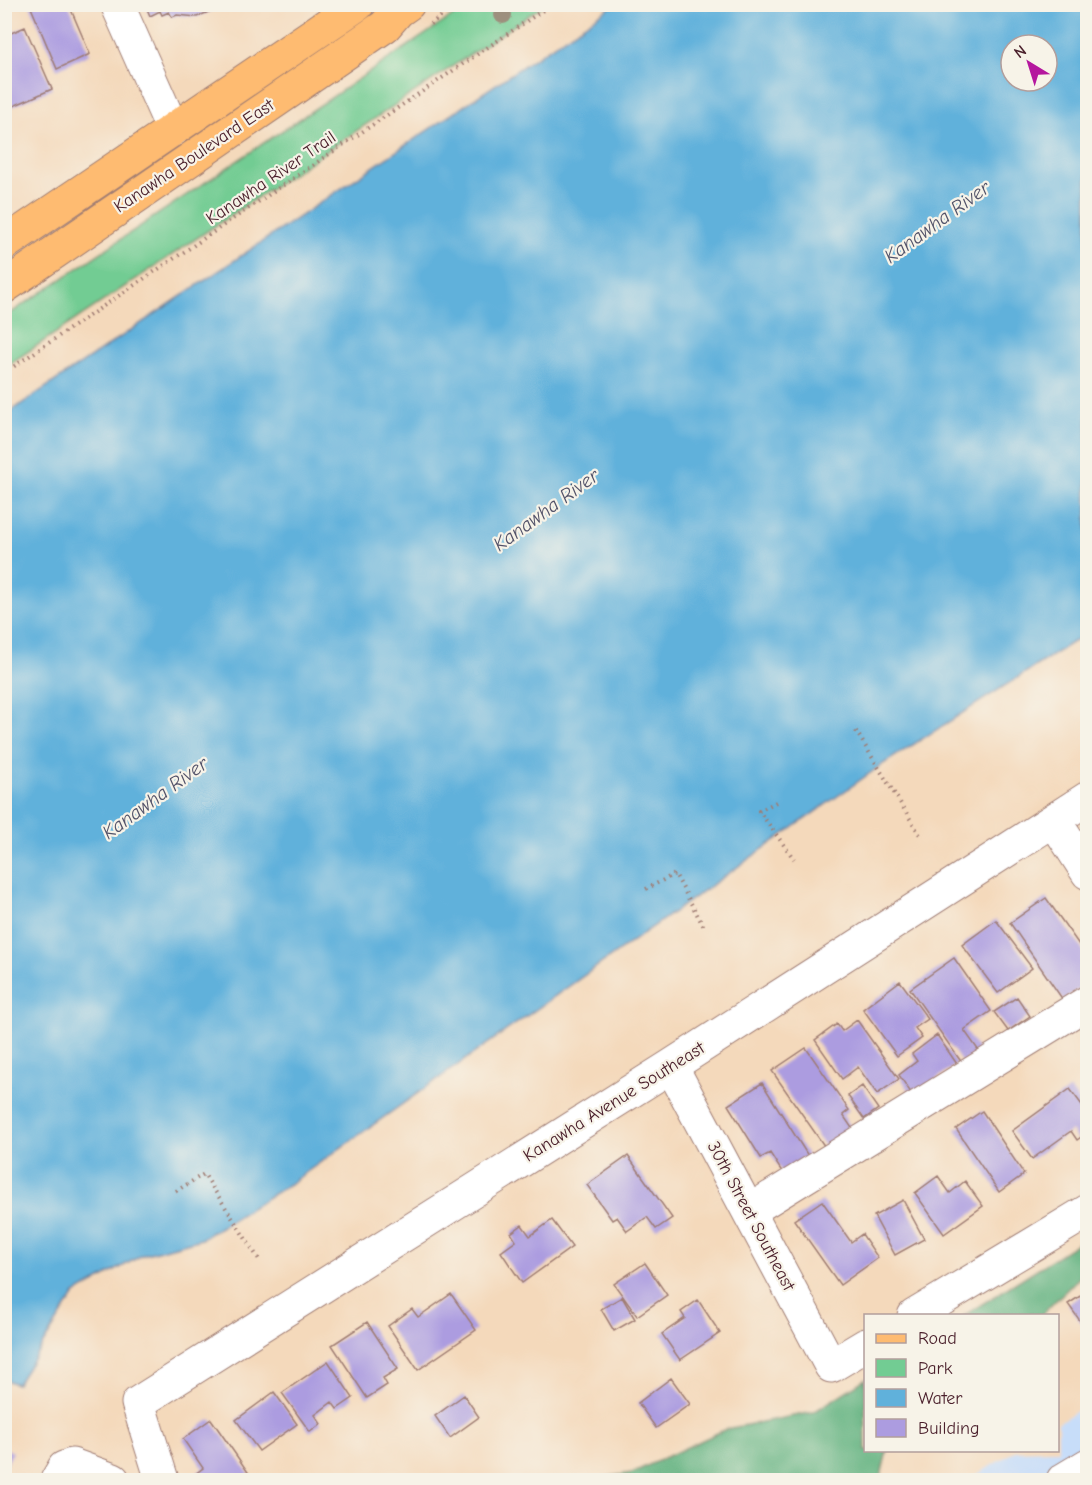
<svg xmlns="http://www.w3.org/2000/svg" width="1092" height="1485" viewBox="0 0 1092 1485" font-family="'Comic Neue',sans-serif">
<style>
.built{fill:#c7ddf9}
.green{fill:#72cc93;stroke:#5e765f;stroke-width:1.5}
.forest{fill:#5db07d;stroke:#546854;stroke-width:1.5}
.water{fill:#60b1db;stroke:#556883;stroke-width:1.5;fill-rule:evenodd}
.building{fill:#ac9ce0}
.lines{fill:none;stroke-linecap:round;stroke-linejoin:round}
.minor-casing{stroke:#9f7c73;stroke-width:35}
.major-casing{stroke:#9f7c73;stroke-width:35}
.path{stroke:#9f7c73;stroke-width:4;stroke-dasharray:1.5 4.5;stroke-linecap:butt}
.minor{stroke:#fff;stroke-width:33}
.major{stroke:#febb71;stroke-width:33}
.tree{fill:#9d8f7d}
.labels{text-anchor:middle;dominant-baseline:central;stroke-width:4.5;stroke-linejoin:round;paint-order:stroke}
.street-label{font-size:18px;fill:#4a1f2b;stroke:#f7f3e8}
.water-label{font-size:20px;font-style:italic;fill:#525269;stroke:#f7f3e8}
</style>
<rect width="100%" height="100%" fill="#f7f3e8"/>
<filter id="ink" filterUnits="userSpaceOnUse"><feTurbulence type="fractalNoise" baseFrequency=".0167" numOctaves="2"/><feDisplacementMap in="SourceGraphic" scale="12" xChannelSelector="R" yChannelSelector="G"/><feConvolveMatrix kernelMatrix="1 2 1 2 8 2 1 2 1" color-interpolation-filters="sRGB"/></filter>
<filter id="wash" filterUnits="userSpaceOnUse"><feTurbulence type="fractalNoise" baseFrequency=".008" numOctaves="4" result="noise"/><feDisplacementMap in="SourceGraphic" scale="24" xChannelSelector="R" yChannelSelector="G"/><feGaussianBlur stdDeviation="1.35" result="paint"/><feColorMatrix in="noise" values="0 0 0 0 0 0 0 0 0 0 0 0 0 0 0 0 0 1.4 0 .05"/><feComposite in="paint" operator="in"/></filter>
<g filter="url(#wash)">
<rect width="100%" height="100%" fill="#f4d9bb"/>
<!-- built -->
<path class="built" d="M1087 1404V1480H968L1015 1451 1058 1450V1423Z"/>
<!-- green -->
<path class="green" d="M469 5H544L5 367V317Z"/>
<!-- forest -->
<path class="forest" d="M1087 1237V1270L1041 1315H965Z
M865 1379 866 1450 887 1451 880 1480H589L632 1473 726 1429 814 1412Z"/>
<!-- water -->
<path class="water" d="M615 4 1087 5V633L883 764 288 1185 201 1239 142 1255 75 1294 17 1384 5 1380V415ZM1011 45H1047V81H1011Z"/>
<g id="blocks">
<!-- building -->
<path class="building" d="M145 4H220L218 8 197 17 177 15 172 17 169 12 162 15 160 11 150 16Z
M30 5H69L90 54 57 69Z
M25 27 52 89 9 108 4 96V36Z
M1046 898 1087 956 1082 959 1088 968V982L1063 1000 1010 923Z
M996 920 1032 968 998 993 962 945Z
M954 958 991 1011 964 1030 979 1051 962 1063 910 989Z
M900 981 928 1019 915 1028 922 1038 897 1056 863 1009Z
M1017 997 1030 1016 1008 1031 994 1012Z
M857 1020 899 1079 877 1094 858 1067 842 1079 815 1040 837 1024 842 1031Z
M937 1035 957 1064 913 1096 899 1075 917 1061 912 1054Z
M806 1048 849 1110 843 1115 854 1131 827 1150 772 1071Z
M762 1083 810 1159 784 1175 770 1153 761 1158 728 1105Z
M862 1086 878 1109 864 1119 848 1096Z
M1070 1089 1088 1113V1132L1077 1140 1071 1131 1032 1159 1012 1131Z
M982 1111 1024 1174 999 1192 956 1129Z
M628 1156 672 1218 656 1229 647 1217 627 1231 617 1217 612 1220 587 1185Z
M938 1176 950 1193 965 1181 983 1206 944 1234 915 1193Z
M903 1200 924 1239 895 1255 874 1216Z
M822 1201 851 1242 862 1234 878 1258 840 1285 794 1220Z
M552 1220 572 1247 522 1283 501 1252 516 1241 511 1233 522 1225 530 1236Z
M645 1263 667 1295 637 1316 614 1284Z
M1088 1291V1332L1068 1304Z
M451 1294 476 1330 418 1370 388 1326 412 1309 418 1317Z
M622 1297 635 1319 614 1331 601 1309Z
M698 1300 720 1333 680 1360 662 1334 685 1318 681 1312Z
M367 1322 398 1369 383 1378 387 1385 367 1398 332 1345Z
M328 1361 353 1398 337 1409 332 1402 315 1415 321 1424 310 1432 282 1393Z
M671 1378 690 1404 656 1428 638 1403Z
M274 1392 297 1424 259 1451 236 1420Z
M464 1395 479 1417 450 1438 435 1416Z
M211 1419 252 1478 248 1480H198L194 1475 203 1468 183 1439Z
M4 1448 13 1452 4 1469Z"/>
</g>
</g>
<g filter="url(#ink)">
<use href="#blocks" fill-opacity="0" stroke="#9f7c73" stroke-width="1.5"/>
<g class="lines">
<defs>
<path id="minor" d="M117 4 173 130
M1054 820 1088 873
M671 1066 831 1366 866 1345
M749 1211 1088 1002
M914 1316 1088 1211
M57 1480 64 1468 72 1465 113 1480
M162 1480 138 1403 671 1066 1088 798
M1063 1480 1088 1465"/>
<path id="major" d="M4 244 358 4
M4 287 385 26 398 11 408 4"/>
</defs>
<!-- minor casing -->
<use href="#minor" class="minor-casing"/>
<!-- major casing -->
<use href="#major" class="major-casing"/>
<!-- path -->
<path class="path" d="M430 24 459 4
M4 373 552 4
M856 731 920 835
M776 802 759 811 794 859
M646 889 675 874 704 927
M176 1191 204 1174 260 1261"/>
<!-- minor -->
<use href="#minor" class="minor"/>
<!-- major -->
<use href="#major" class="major"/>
</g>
<!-- trees -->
<circle class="tree" cx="503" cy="15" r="9"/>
</g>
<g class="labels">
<!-- street labels -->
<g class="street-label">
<text transform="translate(194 156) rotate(-34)">Kanawha Boulevard East</text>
<text transform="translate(271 178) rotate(-34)">Kanawha River Trail</text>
<text transform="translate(614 1102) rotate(-32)">Kanawha Avenue Southeast</text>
<text transform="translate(751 1216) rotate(62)">30th Street Southeast</text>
</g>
<!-- water labels -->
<g class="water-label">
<text transform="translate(937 222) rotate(-36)">Kanawha River</text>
<text transform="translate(546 510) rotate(-36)">Kanawha River</text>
<text transform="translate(155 798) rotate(-36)">Kanawha River</text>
</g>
</g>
<!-- margin -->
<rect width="1092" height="1485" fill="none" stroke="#f7f3e8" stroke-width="24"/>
<!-- legend -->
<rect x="864" y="1314" width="195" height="138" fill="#f7f3e8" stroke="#b29e9c" stroke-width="1.5"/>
<rect x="876" y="1334" width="30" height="9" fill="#febb71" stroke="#b29e9c" stroke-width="1.5"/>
<text x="918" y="1344" font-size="18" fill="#4a1f2b">Road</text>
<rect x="876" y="1359" width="30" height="18" fill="#72cc93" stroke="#b29e9c" stroke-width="1.5"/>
<text x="918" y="1374" font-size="18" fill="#4a1f2b">Park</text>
<rect x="876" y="1389" width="30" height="18" fill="#60b1db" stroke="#b29e9c" stroke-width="1.5"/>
<text x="918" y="1404" font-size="18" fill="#4a1f2b">Water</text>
<rect x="876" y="1419" width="30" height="18" fill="#ac9ce0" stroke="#b29e9c" stroke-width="1.5"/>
<text x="918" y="1434" font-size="18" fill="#4a1f2b">Building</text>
<!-- north arrow -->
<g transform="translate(1029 63) rotate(322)"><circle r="28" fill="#f7f3e8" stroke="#b29e9c" stroke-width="1.5"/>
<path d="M0-4.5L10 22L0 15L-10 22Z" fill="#b5179e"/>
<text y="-9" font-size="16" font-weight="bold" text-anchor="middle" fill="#4a1f2b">N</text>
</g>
</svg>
